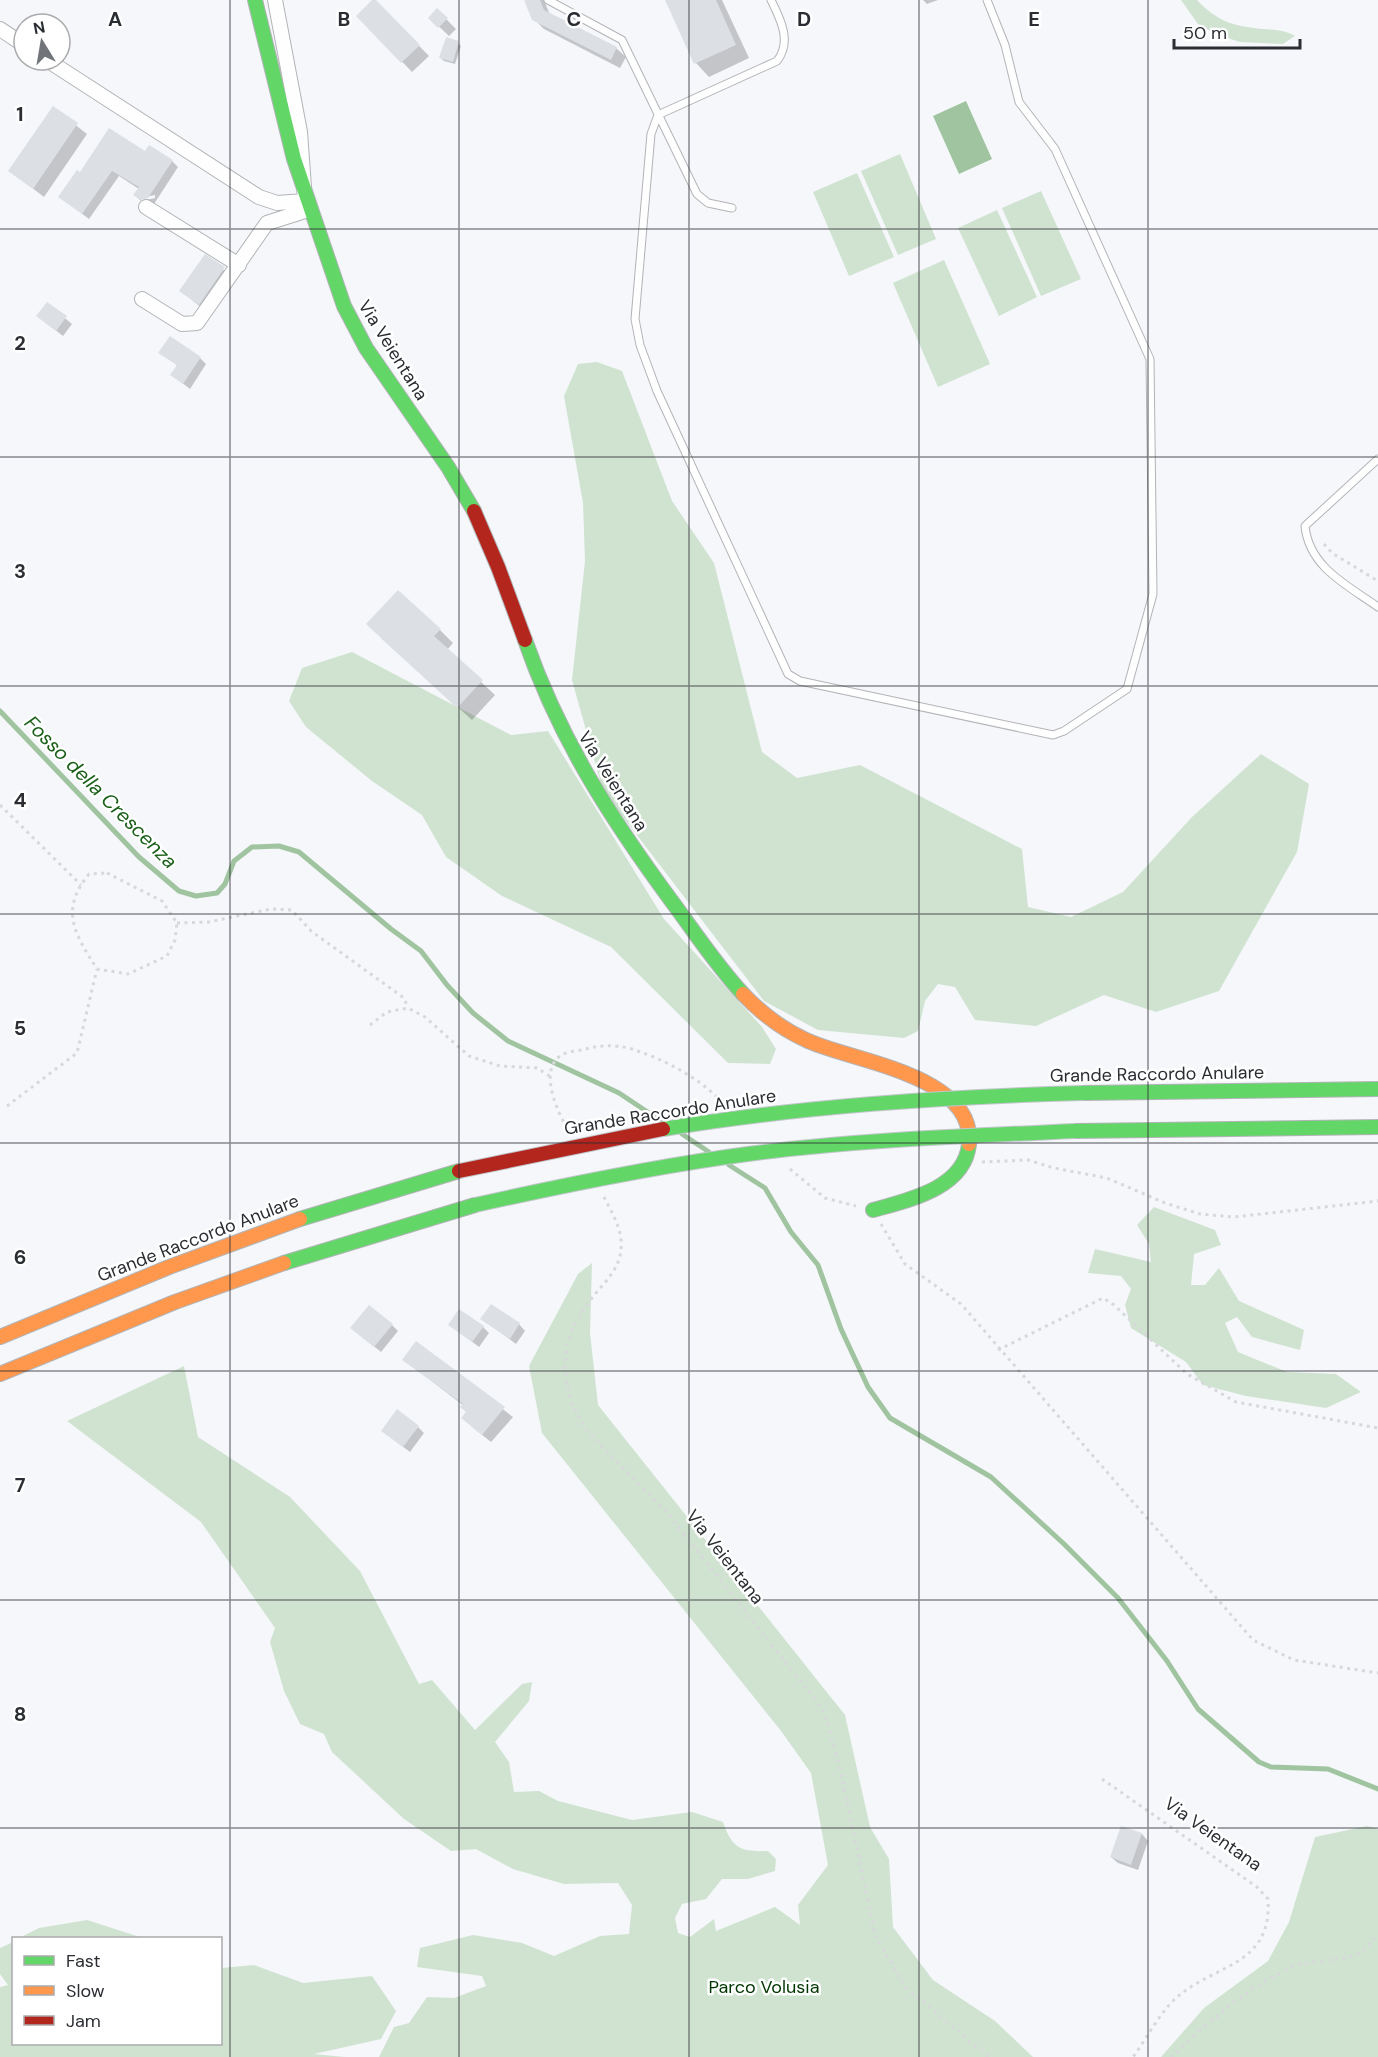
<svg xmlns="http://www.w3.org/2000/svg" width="1378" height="2057" viewBox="0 0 1378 2057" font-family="'DM Sans',sans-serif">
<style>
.green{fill:#d0e3d1}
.water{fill:#a0c49f}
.shadow{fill:#0003}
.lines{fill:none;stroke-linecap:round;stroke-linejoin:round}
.stream{stroke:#a0c49f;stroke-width:5}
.building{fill:#dcdfe3}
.lane-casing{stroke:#b2b4b7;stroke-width:9}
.street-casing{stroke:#b2b4b7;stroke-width:16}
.fast-casing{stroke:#b2b4b7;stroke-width:16}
.slow-casing{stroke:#b2b4b7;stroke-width:16}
.jam-casing{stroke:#b2b4b7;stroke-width:16}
.path{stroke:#d7d8da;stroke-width:3;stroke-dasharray:3 4.5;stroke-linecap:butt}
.lane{stroke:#fefefe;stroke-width:7}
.street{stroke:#fefefe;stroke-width:14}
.fast{stroke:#63d668;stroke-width:14}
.slow{stroke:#ff974d;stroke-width:14}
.jam{stroke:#b3261e;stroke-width:14}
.fast-bridge-casing{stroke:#c2c6cc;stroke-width:16;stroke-linecap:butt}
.jam-bridge-casing{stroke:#c2c6cc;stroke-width:16;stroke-linecap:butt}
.fast-bridge{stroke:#63d668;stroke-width:14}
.jam-bridge{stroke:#b3261e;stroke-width:14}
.grid{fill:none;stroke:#2a2d32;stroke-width:1.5;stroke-opacity:0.55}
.labels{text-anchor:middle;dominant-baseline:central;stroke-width:5;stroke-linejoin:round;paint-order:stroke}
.street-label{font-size:18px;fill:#2a2d32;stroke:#fff}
.park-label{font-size:18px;fill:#003600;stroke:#fff}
.water-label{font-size:20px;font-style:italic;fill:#1b6019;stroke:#fff}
.grid-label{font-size:20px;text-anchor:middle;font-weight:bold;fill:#2a2d32;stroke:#fff;stroke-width:5;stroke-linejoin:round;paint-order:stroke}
</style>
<rect width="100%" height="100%" fill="#f5f7fb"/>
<!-- green -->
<path class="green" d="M1181 0H1197C1218 22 1233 26 1263 29 1274 30 1285 30 1295 36L1283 44 1240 42 1218 35 1198 24Z
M900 154 936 239 898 255 861 171Z
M857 173 894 257 849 276 813 192Z
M1041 191 1081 279 1041 296 1002 208Z
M997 210 1037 297 999 316 958 228Z
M944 260 990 364 938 387 893 283Z
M597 362 622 371 672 501 714 563 762 752 797 778 860 765 1022 849 1028 907 1071 917 1123 892 1192 817 1261 754 1309 784 1297 852 1219 991 1156 1012 1104 995 1036 1026 975 1020 955 987 938 984 925 1001 918 1031 904 1038 818 1030 764 1001 603 791 572 680 585 561 583 503 564 396 578 364Z
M352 652 511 735 548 731 664 919 762 1027 776 1049 770 1064 728 1063 611 947 502 896 446 857 422 815 372 781 306 727 289 701 302 668Z
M1154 1207 1215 1230 1221 1245 1194 1254 1191 1285H1205L1219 1268 1239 1301 1304 1330 1300 1350 1252 1337 1237 1317 1225 1323 1238 1352 1287 1372 1336 1374 1361 1392 1326 1408 1246 1396 1203 1385 1186 1362 1131 1328 1125 1305 1131 1289 1121 1276 1088 1273 1095 1249 1151 1262 1149 1244 1137 1225Z
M592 1263 590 1333 598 1405 845 1715 870 1827 889 1859 893 1927 933 1980 995 2021 1033 2057H379L394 2027 409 2023 427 1997 454 1998 486 1986 482 1976 417 1967 420 1948 473 1935 522 1943 554 1956 600 1936 629 1934 632 1905 618 1883 564 1884 513 1869 476 1849 451 1851 404 1819 332 1752 324 1734 300 1724 284 1691 270 1642 275 1628 201 1522 67 1421 184 1366 198 1437 290 1497 360 1571 419 1684 432 1680 475 1730 522 1684 532 1682 529 1701 495 1742 509 1762 514 1792 539 1791 558 1801 632 1820 692 1812 723 1822C732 1848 740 1852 768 1851L776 1859 775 1871 748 1879H722L706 1899 682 1904 675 1918 678 1933 690 1937 714 1919 716 1931 775 1907 800 1925 798 1905 828 1865 811 1773 781 1731 542 1433 529 1366 578 1274Z
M1367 1826 1378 1829V2057H1161L1204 2008 1268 1961 1289 1922 1315 1837Z
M87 1920 143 1938H19L39 1928Z
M13 1942 14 2044H220L221 1968 254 1965 303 1983 372 1976 396 2011 381 2039 314 2054 345 2057H0V1987L8 1985 0 1974V1948Z"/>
<!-- water -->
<path class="water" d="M966 101 992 159 959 174 933 116Z"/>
<!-- shadow -->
<path class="shadow" d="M374 0 429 56 412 72 358 16Z
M525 0H544L550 15 616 48 626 57 620 68 544 29 534 19Z
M667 0H722L749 58 709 77 696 63Z
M923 0H938L927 4Z
M437 10 456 29 449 36 430 18Z
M458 43 461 46 455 64 444 61 441 58Z
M54 108 87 134 44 197 10 171Z
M146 153 172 161 178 167 154 204 148 206 141 201 155 198V195L141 198V201L135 195 139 189 119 176 89 219 60 197 81 175Z
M205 256 234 278 209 314 181 291Z
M48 304 72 324 63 336 45 322Z
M160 352 200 358 206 364 190 389 172 375 178 366Z
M440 630 453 643 447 650 495 695 472 720 381 638Z
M482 1319 519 1324 525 1331 516 1344Z
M392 1325 398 1331 381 1352 359 1334Z
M450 1325 483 1327 489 1333 479 1347Z
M417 1343 513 1417 491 1442 471 1426 464 1406 404 1360Z
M418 1427 424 1433 410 1452 390 1437Z
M1122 1827 1142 1834 1148 1841 1138 1870 1118 1863 1111 1857Z"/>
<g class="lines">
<!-- stream -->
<path class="stream" d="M0 711 139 857 179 891 196 896 217 893 225 884 234 861 252 847 279 846 299 852 391 929 421 951 447 985 473 1013 508 1041 619 1093 661 1121
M682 1134 709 1152
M729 1165 765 1188 791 1232 818 1265 841 1329 868 1387 890 1418 991 1477 1064 1544 1118 1598 1167 1661 1198 1709 1259 1762 1271 1767 1328 1769 1378 1789"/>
</g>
<!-- building -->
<path class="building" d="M372 0H376L420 45 401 63 356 16Z
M524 0H540L544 10 617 47 611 60 532 20Z
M665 0H716L736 45 694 64Z
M437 8 448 18 438 28 428 18Z
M446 37 459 41 453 62 439 58Z
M53 106 78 123 33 189 8 171Z
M109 128 145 151 149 145 173 160 148 198 141 200 133 195 139 187 112 171 82 214 58 197 77 170 80 172Z
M205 254 225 267 199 305 179 291Z
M47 302 67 316 56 331 36 316Z
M170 336 201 357 183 384 170 375 177 365 158 353Z
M398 590 441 629 434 636 483 680 457 708 366 624Z
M491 1304 520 1323 510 1339 480 1319Z
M369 1305 393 1324 374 1347 350 1328Z
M459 1309 484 1326 472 1342 448 1325Z
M416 1341 505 1407 482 1435 461 1418 466 1412 460 1407 463 1404 402 1360Z
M397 1409 419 1426 403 1447 381 1431Z
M1121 1826 1142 1833 1131 1865 1110 1857Z"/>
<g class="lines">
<defs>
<path id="lane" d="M548 0 622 40 697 194 708 203 732 208
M771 0C781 20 792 42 777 61L658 115 651 134 635 319 640 345 657 391 788 674 800 681 1053 735 1064 731 1127 689 1153 594 1150 359 1055 149 1019 102 1005 45 987 0
M1378 459 1305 526C1309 567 1347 585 1378 607"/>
<path id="street" d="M0 29 24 45
M47 60 259 197 277 203 305 201 300 132 275 0
M146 207 239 265
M142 299 182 324 197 323 267 223 308 210"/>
<path id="fast" d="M255 0 294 159 344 306 366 348 448 467 474 511
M525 640C560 740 611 819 673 903 696 934 717 966 743 994
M1083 1093 1378 1089
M1075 1131 1378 1127
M873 1210C909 1200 965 1188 969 1144
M300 1219 459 1171
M284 1263 475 1205"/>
<path id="slow" d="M743 994C761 1013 782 1029 806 1040 849 1061 976 1074 969 1144
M0 1337 169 1267 300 1219
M0 1374 175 1302 284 1263"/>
<path id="jam" d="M474 511 498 567 525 640"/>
</defs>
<!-- lane casing -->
<use href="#lane" class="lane-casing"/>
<!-- street casing -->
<use href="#street" class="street-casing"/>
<!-- fast casing -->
<use href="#fast" class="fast-casing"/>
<!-- slow casing -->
<use href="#slow" class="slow-casing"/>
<!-- jam casing -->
<use href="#jam" class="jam-casing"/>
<!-- path -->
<path class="path" d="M1324 544 1332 553 1378 581
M0 805 81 885
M107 873 162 901 177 923 175 940 167 956 128 974 97 969C75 934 59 911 89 874Z
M177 923 209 922 271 909 292 910 311 931 404 998 408 1008
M370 1025 387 1012 408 1008 425 1017 469 1056 500 1066 537 1068 551 1077
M7 1106 77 1053 97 969
M567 1128C557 1111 539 1071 560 1056 565 1052 576 1051 582 1050 600 1045 614 1044 632 1049 663 1059 696 1076 719 1099
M982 1162 1028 1160 1054 1168 1107 1178 1165 1203 1200 1214 1234 1217 1378 1201
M790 1169 825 1198 856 1206
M604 1197C612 1213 623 1230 621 1249 620 1267 607 1280 596 1293 559 1338 555 1377 585 1428L668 1514 824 1711 841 1773 875 1935 905 1987 989 2057
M881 1224 905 1264 961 1304 1253 1640 1294 1660 1378 1673
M998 1350 1103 1298 1114 1305 1187 1374 1236 1402 1378 1428
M1102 1779 1257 1887 1268 1899C1272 1966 1217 1963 1177 1997 1160 2012 1147 2038 1133 2057
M1171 2057C1203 2027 1255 1980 1296 1966 1330 1954 1352 1970 1378 1934"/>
<!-- lane -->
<use href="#lane" class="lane"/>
<!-- street -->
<use href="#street" class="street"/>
<!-- fast -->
<use href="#fast" class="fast"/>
<!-- slow -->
<use href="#slow" class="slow"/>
<!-- jam -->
<use href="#jam" class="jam"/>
<defs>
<path id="fast-bridge" d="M663 1129C803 1106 942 1097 1083 1093
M475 1205C565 1185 656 1166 748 1154 856 1140 966 1136 1075 1131"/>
<path id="jam-bridge" d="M459 1171 663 1129"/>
</defs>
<!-- fast-bridge casing -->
<use href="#fast-bridge" class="fast-bridge-casing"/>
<!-- jam-bridge casing -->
<use href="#jam-bridge" class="jam-bridge-casing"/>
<!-- fast-bridge -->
<use href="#fast-bridge" class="fast-bridge"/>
<!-- jam-bridge -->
<use href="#jam-bridge" class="jam-bridge"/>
</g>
<!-- grid -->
<path class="grid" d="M230 0V2057M459 0V2057M689 0V2057M919 0V2057M1148 0V2057M0 229H1378M0 457H1378M0 686H1378M0 914H1378M0 1143H1378M0 1371H1378M0 1600H1378M0 1828H1378"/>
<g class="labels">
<!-- street labels -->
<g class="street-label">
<text transform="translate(393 350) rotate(58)">Via Veientana</text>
<text transform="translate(613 781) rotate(58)">Via Veientana</text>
<text transform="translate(1157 1074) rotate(-1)">Grande Raccordo Anulare</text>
<text transform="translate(670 1112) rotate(-9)">Grande Raccordo Anulare</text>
<text transform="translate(198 1238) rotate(-21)">Grande Raccordo Anulare</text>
<text transform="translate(725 1557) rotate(52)">Via Veientana</text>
<text transform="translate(1213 1834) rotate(35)">Via Veientana</text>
</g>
<!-- park labels -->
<g class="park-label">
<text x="764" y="1987">Parco Volusia</text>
</g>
<!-- water labels -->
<g class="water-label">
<text transform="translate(101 792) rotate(45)">Fosso della Crescenza</text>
</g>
</g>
<g class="grid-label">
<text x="115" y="26">A</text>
<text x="344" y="26">B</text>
<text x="574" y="26">C</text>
<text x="804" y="26">D</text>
<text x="1034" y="26">E</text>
<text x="20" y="121">1</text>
<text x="20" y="350">2</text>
<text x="20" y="578">3</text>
<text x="20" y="807">4</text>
<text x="20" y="1035">5</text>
<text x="20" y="1264">6</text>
<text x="20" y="1492">7</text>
<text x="20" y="1721">8</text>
</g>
<!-- legend -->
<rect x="12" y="1937" width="210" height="108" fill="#ffffff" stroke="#aaabad" stroke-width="1.5"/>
<rect x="24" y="1956" width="30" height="9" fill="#63d668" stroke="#aaabad" stroke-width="1.5"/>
<text x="66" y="1967" font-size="18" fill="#2a2d32">Fast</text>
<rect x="24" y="1986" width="30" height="9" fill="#ff974d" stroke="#aaabad" stroke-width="1.5"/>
<text x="66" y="1997" font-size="18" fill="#2a2d32">Slow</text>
<rect x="24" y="2016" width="30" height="9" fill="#b3261e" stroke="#aaabad" stroke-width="1.5"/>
<text x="66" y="2027" font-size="18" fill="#2a2d32">Jam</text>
<!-- north arrow -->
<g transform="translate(42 42) rotate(349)"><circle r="28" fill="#ffffff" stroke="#aaabad" stroke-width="1.5"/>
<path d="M0-4.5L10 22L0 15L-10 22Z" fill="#717478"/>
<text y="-9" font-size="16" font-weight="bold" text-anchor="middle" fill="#2a2d32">N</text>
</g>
<!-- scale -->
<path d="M1174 39v9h126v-9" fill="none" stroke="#2a2d32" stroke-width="3"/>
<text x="1183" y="39" font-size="18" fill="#2a2d32" stroke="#ffffff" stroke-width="4.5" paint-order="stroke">50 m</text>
</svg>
